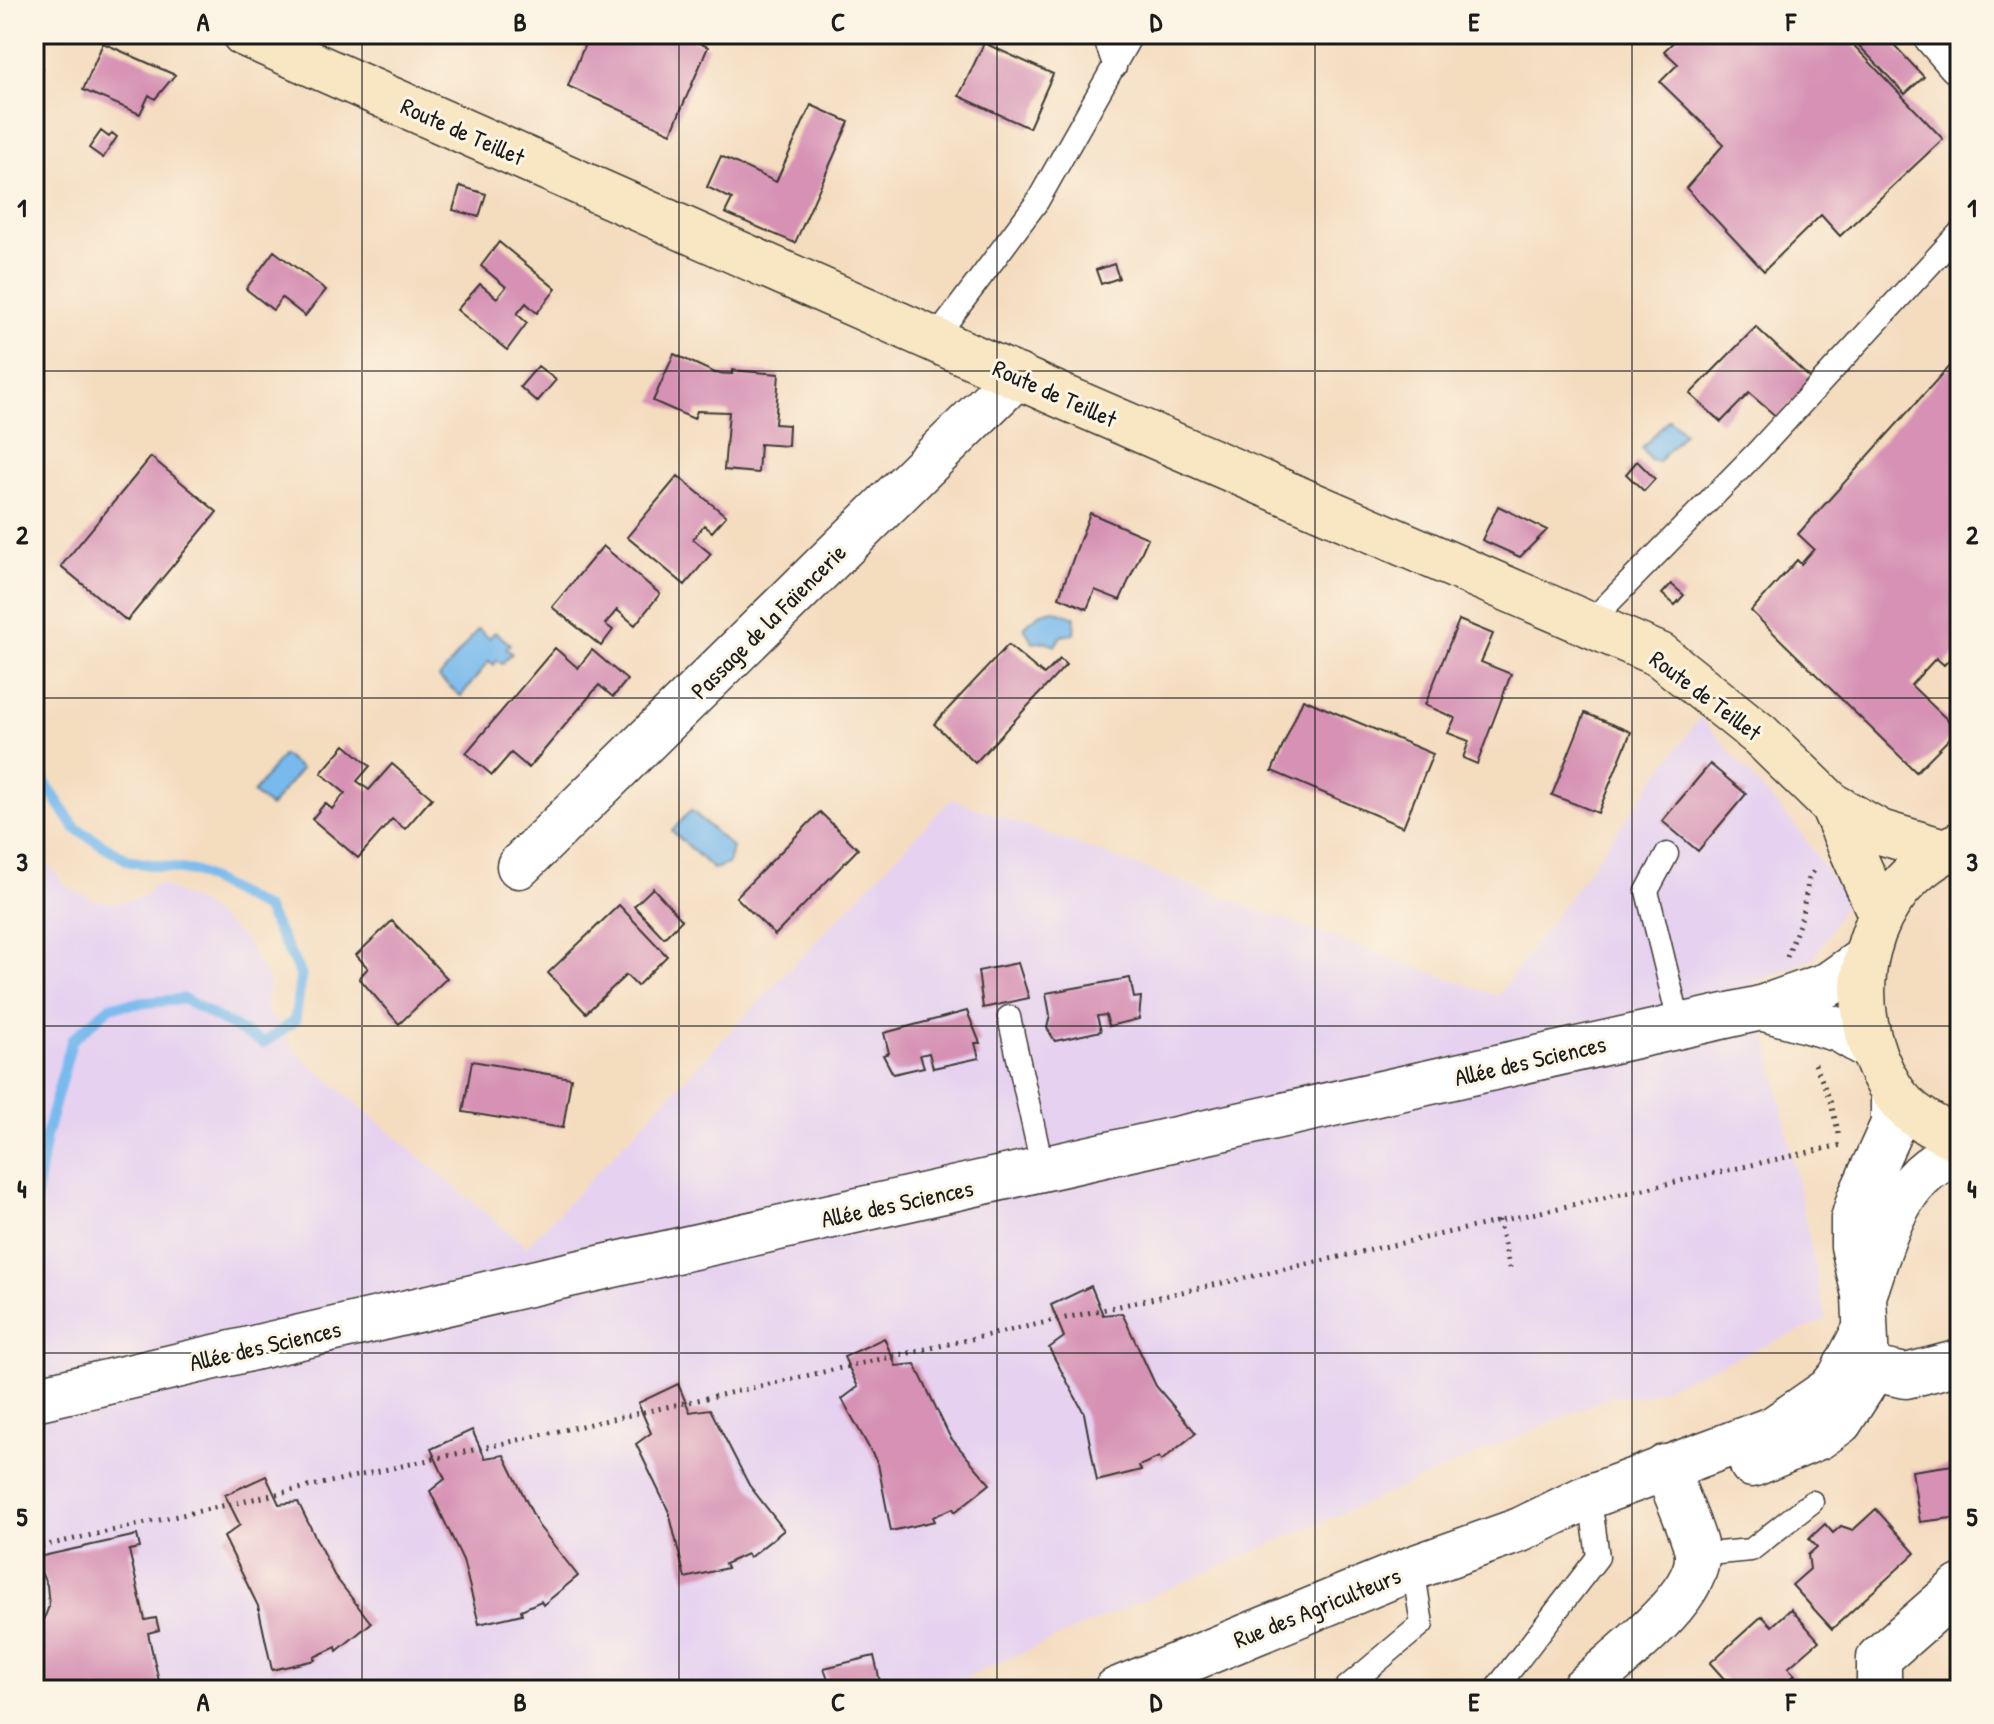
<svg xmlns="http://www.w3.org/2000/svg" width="1994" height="1724" viewBox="0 0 1994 1724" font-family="'Patrick Hand',sans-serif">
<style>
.built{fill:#e6d2f0}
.water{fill:#78baed;stroke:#4a6b84;stroke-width:2}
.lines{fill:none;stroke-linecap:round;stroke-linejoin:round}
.stream{stroke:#78baed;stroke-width:11}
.building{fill:#d691b4}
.service-casing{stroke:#3c3934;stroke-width:25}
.minor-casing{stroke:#3c3934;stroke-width:47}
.tertiary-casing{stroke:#3c3934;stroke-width:47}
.secondary-casing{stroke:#3c3934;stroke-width:47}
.path{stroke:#3c3934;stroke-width:5;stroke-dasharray:2 6;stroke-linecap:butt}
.service{stroke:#fff;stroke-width:22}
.minor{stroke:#fff;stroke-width:44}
.tertiary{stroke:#fff;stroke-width:44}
.secondary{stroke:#f9e7c3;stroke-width:44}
.grid{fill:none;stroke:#1c1c1c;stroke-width:2;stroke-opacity:0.55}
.labels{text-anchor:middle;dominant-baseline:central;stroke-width:6;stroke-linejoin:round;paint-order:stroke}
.street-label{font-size:24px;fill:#1c1c1c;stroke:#fcf5e5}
.neatline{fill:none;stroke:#1c1c1c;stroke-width:3}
.grid-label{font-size:26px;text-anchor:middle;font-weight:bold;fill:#1c1c1c}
</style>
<rect width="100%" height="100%" fill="#fcf5e5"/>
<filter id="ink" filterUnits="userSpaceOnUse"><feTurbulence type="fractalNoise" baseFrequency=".0125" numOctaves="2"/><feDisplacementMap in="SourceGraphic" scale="16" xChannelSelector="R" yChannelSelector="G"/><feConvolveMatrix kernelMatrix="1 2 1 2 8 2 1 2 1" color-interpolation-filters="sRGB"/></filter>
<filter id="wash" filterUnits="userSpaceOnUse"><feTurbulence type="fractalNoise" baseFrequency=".006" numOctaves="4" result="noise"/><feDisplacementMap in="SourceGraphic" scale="32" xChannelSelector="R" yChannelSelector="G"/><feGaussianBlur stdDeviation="1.8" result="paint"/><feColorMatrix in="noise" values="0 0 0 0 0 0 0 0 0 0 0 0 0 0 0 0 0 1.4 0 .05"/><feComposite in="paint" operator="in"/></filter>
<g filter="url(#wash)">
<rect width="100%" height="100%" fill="#f4dcbf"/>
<!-- built -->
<path class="built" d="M1700 717 1801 833 1847 901 1815 957 1751 984 1761 1008 1826 1320 1642 1397 1611 1396 937 1690H34V849L67 887 94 900 119 903 144 896 154 885H162L204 906 245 940 269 980 265 1008 298 1054 526 1247 951 799 1497 996Z"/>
<!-- water -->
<path class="water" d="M1669 419 1684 433 1658 462 1650 460 1642 448Z
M1053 610 1075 617 1074 634 1061 636 1055 646 1045 641 1033 643 1024 627 1039 614Z
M478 629 489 638 495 632 510 644 506 649 512 653 502 664 497 660 494 665 489 661 461 696 439 678Z
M283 755 301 769 270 807 253 793Z
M691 810 732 847 728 864 713 869 672 831Z"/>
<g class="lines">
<!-- stream -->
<path class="stream" d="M34 766 75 828 129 861 196 872 266 909 301 975 295 1021 263 1043 184 999 111 1006 72 1040 45 1139 34 1205"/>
</g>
<g id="blocks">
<!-- building -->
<path class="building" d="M589 34H680L708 47 671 133 568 86Z
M1682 34H1843L1943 139 1840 236 1821 215 1764 271 1686 188 1724 144 1660 82 1678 64 1664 51Z
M1848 34H1884L1924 77 1905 94Z
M103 43 175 75 155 99 149 95 140 114 83 90Z
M984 43 1053 74 1029 128 959 96Z
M34 65 43 68 34 93Z
M811 105 849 122 795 243 725 213 732 199 707 187 721 156 776 182Z
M101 131 109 137 112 133 117 137 103 158 89 148Z
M460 186 486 194 479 217 453 210Z
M499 242 556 289 537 313 526 303 517 314 527 323 507 350 457 310 480 284 497 298 506 287 481 266Z
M274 251 326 290 305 316 282 298 273 310 246 289Z
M1114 264 1119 278 1101 284 1096 270Z
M1756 327 1812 380 1778 418 1749 393 1721 422 1690 394Z
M674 354 715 373 732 374V370L779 374 775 424 789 425 788 446 760 444 758 473 724 470 729 412 697 411 694 419 653 401Z
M1960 354V648L1944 665 1936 658 1911 685 1958 730 1916 772 1751 611 1797 560 1801 564 1814 549 1798 534Z
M538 366 556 380 537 402 520 387Z
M151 457 217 512 127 621 61 566Z
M1637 461 1655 479 1644 491 1626 474Z
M678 476 726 516 712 532 704 525 693 539 711 554 685 585 627 537Z
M1498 506 1547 530 1520 557 1482 540Z
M1090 513 1148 538 1120 600 1095 590 1087 609 1059 597Z
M603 546 660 594 635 625 617 610 605 624 613 630 601 646 552 607Z
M1671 584 1684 595 1675 605 1662 594Z
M1459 620 1493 634 1481 662 1511 674 1477 764 1463 758 1469 741 1448 733 1455 718 1425 705Z
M1008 645 1044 675 1060 659 1066 665 975 763 934 724Z
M555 648 578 668 592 650 627 680 613 697 599 685 529 768 511 753 492 775 466 753Z
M1303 699 1433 754 1403 827 1272 771Z
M1585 713 1631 732 1598 813 1552 795Z
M345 745 370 766 357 781 369 790 392 764 432 798 405 829 392 819 358 858 312 819 325 803 332 809 345 793 321 773Z
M1710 764 1746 794 1698 851 1662 821Z
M820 812 858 849 775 935 736 897Z
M653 888 682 920 664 938 634 906Z
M619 905 667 956 637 986 626 975 586 1013 548 973Z
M392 921 447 978 399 1024 359 978 368 968 356 955Z
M1018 963 1029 998 983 1008 978 971Z
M1130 978 1134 998 1141 997 1139 1019 1109 1026 1106 1015 1097 1016 1101 1031 1055 1041 1047 1028 1050 1015 1046 993Z
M967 1011 980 1043H975L979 1058 933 1068 929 1053 920 1055 924 1067 893 1074 883 1055 889 1053 884 1033Z
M472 1061 571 1078 563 1128 463 1112Z
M1091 1286 1103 1315 1122 1313 1156 1386 1196 1433 1161 1461 1159 1457 1139 1466 1141 1470 1097 1481 1084 1413 1049 1348 1064 1337 1051 1305Z
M884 1338 896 1366 915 1364 950 1437 990 1484 955 1512 953 1508 933 1517 935 1521 891 1531 878 1464 842 1399 858 1387 844 1357Z
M678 1384 690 1412 710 1409 749 1485 784 1530 749 1558 747 1554 725 1564 727 1568 685 1578 669 1512 636 1444 651 1433 638 1403Z
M472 1430 485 1458 504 1455 538 1525 578 1576 543 1605 541 1601 521 1610 522 1614 479 1624 463 1560 430 1491 445 1479 431 1449Z
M1960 1464V1517L1920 1522 1912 1471Z
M266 1476 279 1504 298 1502 334 1575 371 1623 337 1651 336 1647 314 1657 315 1660 272 1670 258 1606 224 1537 240 1525 225 1495Z
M1876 1509 1915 1553 1832 1629 1792 1585 1810 1569 1808 1555 1817 1547 1809 1539 1825 1524 1833 1533 1841 1526 1853 1530Z
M137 1535 140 1548 129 1550 145 1620 156 1618 159 1630 148 1633 161 1690H34V1644L49 1606 47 1585 34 1558Z
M1791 1609 1819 1641 1788 1668 1795 1675 1779 1690H1734L1710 1663 1762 1616 1772 1626Z
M874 1656 882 1690H832L824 1668Z
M1421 1679 1436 1690H1412Z"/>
</g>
</g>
<g filter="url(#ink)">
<use href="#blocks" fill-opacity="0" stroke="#3c3934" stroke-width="2"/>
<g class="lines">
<defs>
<path id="service" d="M1103 34 1115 67
M934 340 1037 202 1132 34
M1588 624 1757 452 1960 232
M1667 854 1647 891 1680 1026
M1009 1017 1043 1170
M1697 1555 1751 1550 1812 1502
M1347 1687 1422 1624 1413 1568
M1495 1690 1598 1557 1593 1520 1583 1499"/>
<path id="minor" d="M1935 34 1960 63
M519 866 1017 376
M1863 960 1829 984 1761 1008 1840 1030 1872 1049
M1867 1368 1906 1376 1960 1362
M34 1399 546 1280 1761 1008
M1582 1690C1612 1662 1699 1599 1697 1555 1696 1538 1672 1485 1665 1467
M1879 1690V1658L1960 1587"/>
<path id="tertiary" d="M1865 1293C1883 1242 1899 1168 1960 1154
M1752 1465 1819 1437 1840 1422 1863 1386 1867 1368 1864 1295 1853 1246V1219L1859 1199 1893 1124V1092
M1116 1690 1413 1568 1520 1530 1583 1499 1774 1428 1829 1390 1840 1377 1864 1331"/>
<path id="secondary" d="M244 34 1059 395 1660 655 1760 735 1832 805 1880 832 1944 851
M1832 805 1880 914
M1960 844C1861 886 1837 1003 1892 1090 1908 1115 1935 1128 1960 1140"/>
</defs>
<!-- service casing -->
<use href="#service" class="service-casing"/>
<!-- minor casing -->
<use href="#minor" class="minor-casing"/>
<!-- tertiary casing -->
<use href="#tertiary" class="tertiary-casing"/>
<!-- secondary casing -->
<use href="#secondary" class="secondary-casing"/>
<!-- path -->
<path class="path" d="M1787 957 1801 919 1809 878 1816 868
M1815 1064 1830 1100 1840 1138
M1498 1220 1510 1268
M34 1548 1841 1145"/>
<!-- service -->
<use href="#service" class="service"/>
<!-- minor -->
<use href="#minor" class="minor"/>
<!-- tertiary -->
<use href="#tertiary" class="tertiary"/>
<!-- secondary -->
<use href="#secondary" class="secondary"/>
</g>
</g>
<!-- grid -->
<path class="grid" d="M362 34V1690M679 34V1690M997 34V1690M1315 34V1690M1632 34V1690M34 371H1960M34 698H1960M34 1026H1960M34 1353H1960"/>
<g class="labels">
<!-- street labels -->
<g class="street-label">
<text transform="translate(463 131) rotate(24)">Route de Teillet</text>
<text transform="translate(1055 393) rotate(24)">Route de Teillet</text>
<text transform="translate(768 621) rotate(-45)">Passage de la Faïencerie</text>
<text transform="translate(1706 695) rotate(37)">Route de Teillet</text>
<text transform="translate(1530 1060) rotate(-13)">Allée des Sciences</text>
<text transform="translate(897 1203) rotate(-12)">Allée des Sciences</text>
<text transform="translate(265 1345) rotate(-13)">Allée des Sciences</text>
<text transform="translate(1317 1607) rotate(-22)">Rue des Agriculteurs</text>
</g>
</g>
<!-- margin -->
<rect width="1994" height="1724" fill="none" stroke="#fcf5e5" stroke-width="88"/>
<rect x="44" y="44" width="1906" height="1636" class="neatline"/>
<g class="grid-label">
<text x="203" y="31">A</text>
<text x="520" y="31">B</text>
<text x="838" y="31">C</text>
<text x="1156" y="31">D</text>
<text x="1474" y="31">E</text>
<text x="1791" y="31">F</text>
<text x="22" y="217">1</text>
<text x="1972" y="217">1</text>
<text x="22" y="544">2</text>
<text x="1972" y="544">2</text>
<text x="22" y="871">3</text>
<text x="1972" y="871">3</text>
<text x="22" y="1198">4</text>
<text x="1972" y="1198">4</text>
<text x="22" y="1526">5</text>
<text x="1972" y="1526">5</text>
<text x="203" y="1711">A</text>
<text x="520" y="1711">B</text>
<text x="838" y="1711">C</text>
<text x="1156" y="1711">D</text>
<text x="1474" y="1711">E</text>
<text x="1791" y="1711">F</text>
</g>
</svg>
